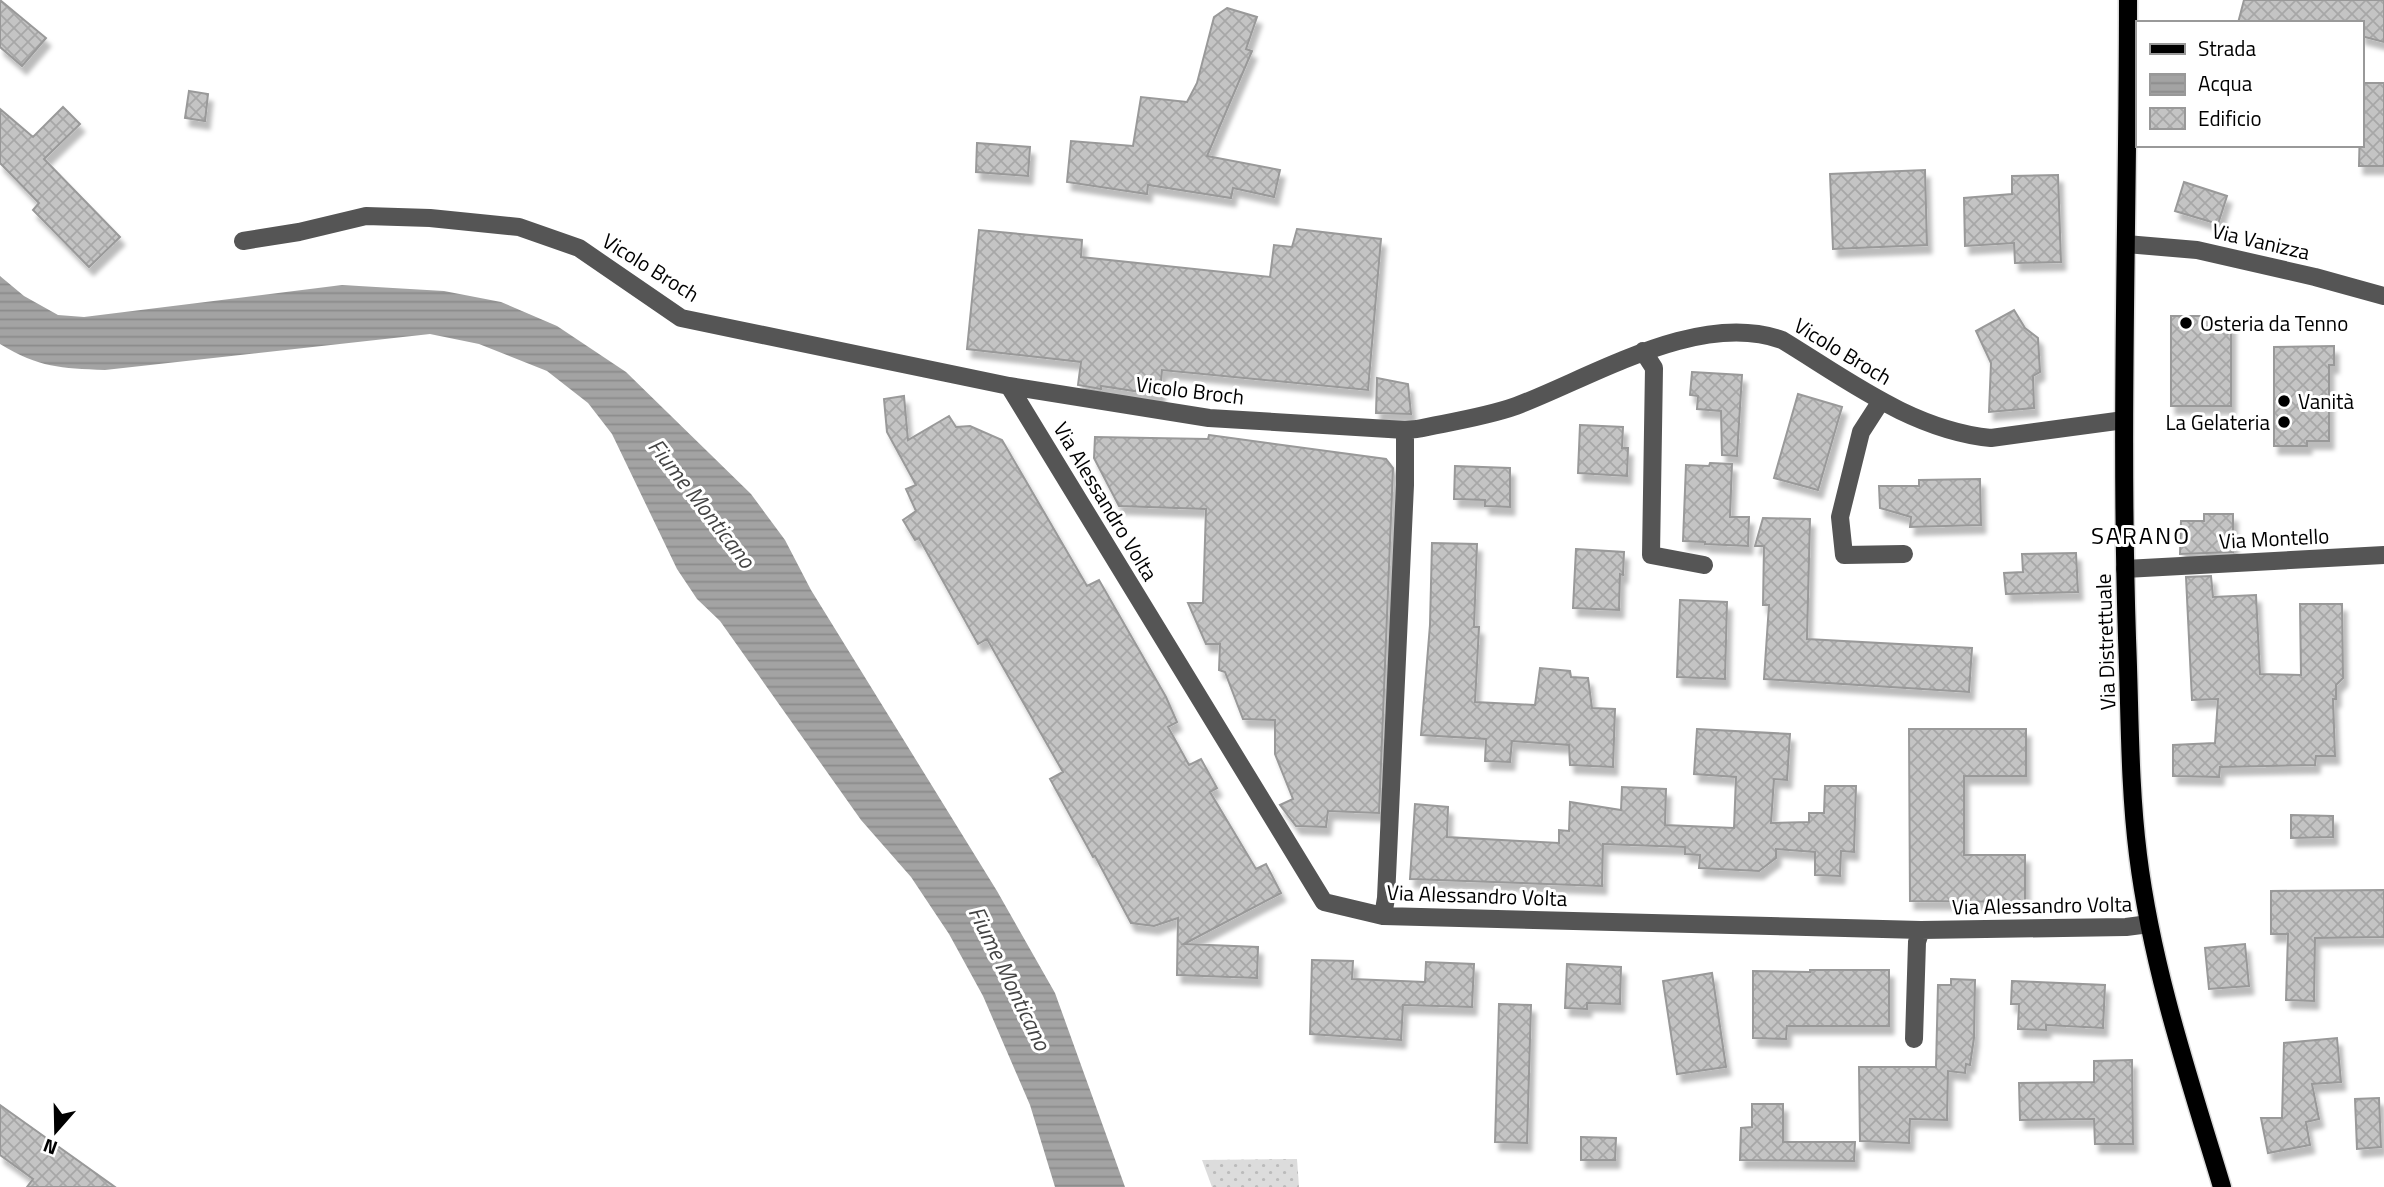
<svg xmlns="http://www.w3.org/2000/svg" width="2384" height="1187" viewBox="0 0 2384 1187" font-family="'Titillium Web',sans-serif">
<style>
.grass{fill:url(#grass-dots)}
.water{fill:url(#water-rules)}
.building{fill:url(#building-cross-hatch);stroke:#999;stroke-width:2;filter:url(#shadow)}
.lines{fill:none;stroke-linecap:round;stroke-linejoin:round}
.major-casing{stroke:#dbdbdb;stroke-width:21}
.minor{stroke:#555;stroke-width:18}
.major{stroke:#000;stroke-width:18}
.poi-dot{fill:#000;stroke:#fff;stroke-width:2.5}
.labels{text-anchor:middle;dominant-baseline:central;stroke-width:6;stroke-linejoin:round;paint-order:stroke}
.street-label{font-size:21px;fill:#000;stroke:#fff}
.poi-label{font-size:21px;fill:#000;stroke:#fff;text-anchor:start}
.water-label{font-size:23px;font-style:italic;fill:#444;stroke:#fff}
.quarter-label{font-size:24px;letter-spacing:2px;fill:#000;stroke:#fff}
</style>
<defs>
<pattern id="grass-dots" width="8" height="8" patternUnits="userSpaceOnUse" patternTransform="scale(1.75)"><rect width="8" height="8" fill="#dcdcdc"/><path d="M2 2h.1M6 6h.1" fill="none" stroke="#bbb" stroke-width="1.8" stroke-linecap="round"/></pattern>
<pattern id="water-rules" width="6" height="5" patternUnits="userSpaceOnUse" patternTransform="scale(1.75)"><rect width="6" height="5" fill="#a3a3a3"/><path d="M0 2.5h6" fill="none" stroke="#8b8b8b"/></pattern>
<pattern id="building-cross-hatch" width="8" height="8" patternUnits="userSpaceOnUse" patternTransform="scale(1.75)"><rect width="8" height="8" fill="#c4c4c4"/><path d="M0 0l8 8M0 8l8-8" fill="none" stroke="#a7a7a7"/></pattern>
<filter id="shadow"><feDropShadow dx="4.5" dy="8" stdDeviation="2" flood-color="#0004"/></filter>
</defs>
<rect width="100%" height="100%" fill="#fff"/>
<!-- grass -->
<path class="grass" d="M1297 1159 1299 1187H1212L1202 1160Z"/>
<!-- water -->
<path class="water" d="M0 276 24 296 58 315 84 317 342 285 444 291 501 302 557 326 626 372 751 494 785 540 811 590 997 891 1055 993 1125 1187H1055L1030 1105 983 996 949 934 911 877 861 820 720 621 697 599 677 569 612 434 588 403 547 371 479 344 430 334 105 370C60 368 40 368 0 344Z"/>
<!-- building -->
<path class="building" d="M0 0 46 38 22 66 0 47Z
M2244 0H2384V42L2361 36V23H2238Z
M1227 8 1257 17 1246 49 1252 51 1207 156 1280 170 1274 197 1233 188 1231 198 1148 185 1147 194 1067 182 1071 141 1133 146 1141 97 1187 102 1197 83 1214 17Z
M2361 83H2384V166H2359Z
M189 91 208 94 205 121 185 118Z
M63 107 80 124 44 159 120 237 89 267 33 210 39 203 0 163V109L33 137Z
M977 143 1030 147 1028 176 976 172Z
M1925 170 1927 245 1833 249 1830 174Z
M2058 175 2061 262 2015 263 2014 243 1965 246 1964 198 2012 194V176Z
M2184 182 2227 196 2218 224 2175 211Z
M1297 229 1381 239 1368 390 1162 370 1160 395 1101 386V389L1078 385 1081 362 967 349 979 230 1082 240 1081 257 1270 277 1274 245 1292 247Z
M2014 310 2025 328 2038 338 2040 372 2033 376 2034 408 1989 412 1991 363 1976 331Z
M2171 316H2201V319H2231V406H2171Z
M2334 346V365H2329V441H2307V446H2274V347Z
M1692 372 1742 375 1737 456 1722 455 1721 411 1697 409 1698 396 1690 395Z
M1377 378 1408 384 1411 414 1376 413Z
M1798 394 1842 407 1818 490 1774 478Z
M904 396 908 440 949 416 956 427 970 426 1002 440 1087 586 1099 580 1166 697 1177 722 1168 727 1189 765 1201 759 1217 788 1210 792 1256 869 1266 864 1281 893 1184 944 1258 947 1257 978 1177 975 1178 918 1154 926 1131 923 1095 856 1093 857 1050 779 1063 772 987 639 978 644 919 538 915 540 903 520 916 511 906 489 916 485 887 432 884 399Z
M1580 425 1623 427 1622 448H1628L1627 476 1578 473Z
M1209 435 1386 459 1393 468 1379 813 1328 811 1326 827 1296 826 1280 805 1293 799 1275 754V720L1243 719 1225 672 1219 670 1220 644H1206L1188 603H1203L1206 509 1119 506 1094 458 1095 437 1208 439Z
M1710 463 1732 464 1730 517H1749L1748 546 1705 544V542L1683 541 1686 465 1709 466Z
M1455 466 1510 468V507L1485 506V500L1454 499Z
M1980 479 1981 525 1910 527 1911 517 1880 508 1879 486H1919V480Z
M2204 514H2233V552L2180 554 2181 521H2204Z
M1763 518 1810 519 1807 639 1972 648 1969 692 1764 679 1769 605H1763L1764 546H1755Z
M1432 543 1477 544 1474 627H1479L1475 702 1535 705 1540 668 1570 671 1571 677 1588 678 1592 708 1615 709 1613 767 1570 765 1569 745 1512 741 1510 762 1485 761 1486 739 1421 735 1430 625Z
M1576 549 1624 552 1623 575 1620 574 1619 610 1573 608Z
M2076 553 2078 592 2006 594 2004 573 2023 572 2022 554Z
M2211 576 2213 597 2256 595 2260 674 2301 675 2300 604H2342L2343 678 2336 685V699H2333L2335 756H2316L2315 765 2220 767 2219 777 2173 776V745L2215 743 2218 699 2192 700 2186 577Z
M1680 600 1727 602 1725 679 1677 677Z
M1697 729 1790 734 1787 780 1774 779 1771 823 1809 822V813H1824L1825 786H1856L1854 852 1841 851 1840 876 1815 875V852L1776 849V858L1759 871 1699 868 1700 855 1685 854V847L1603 844 1602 886 1410 879 1415 804 1448 807 1447 837 1559 843V830L1569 831 1570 802 1621 810 1622 787 1666 789 1665 825 1734 828 1736 777 1694 774Z
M1909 729H2026V776H1964V855H2025V902L1910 901Z
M2291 815 2333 816V837L2291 838Z
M2384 890V937L2315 938 2314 1001 2286 1000 2288 934H2271V891Z
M2245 944 2249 986 2209 989 2205 948Z
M1312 960 1353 961 1352 979 1425 982 1426 962 1474 964 1472 1007 1403 1005 1401 1040 1310 1034Z
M1567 964 1621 967 1620 1004 1587 1003V1009L1565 1008Z
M1810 970H1889V1026H1787L1786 1039 1753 1038V971L1810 972Z
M1712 973 1726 1067 1677 1074 1663 981Z
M1951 979 1975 980 1974 1038 1970 1065 1966 1064 1965 1073 1948 1071 1947 1120 1910 1119 1909 1143 1860 1141 1859 1067H1936L1938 985H1951Z
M2012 981 2105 985 2103 1028 2046 1025V1030L2018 1029 2019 1004H2011Z
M1499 1004 1531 1005 1527 1143 1495 1142Z
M2337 1038 2341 1082 2312 1084 2319 1119 2306 1122 2310 1145 2268 1153 2261 1118H2282L2284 1043Z
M2132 1060 2133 1144H2095L2094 1119 2020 1120 2019 1083 2094 1082V1061Z
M2379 1098 2381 1147 2357 1149 2355 1099Z
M1752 1104H1783V1142H1855L1854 1161 1740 1160 1741 1128 1752 1127Z
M0 1105 115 1187H27L33 1179 0 1155Z
M1581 1137 1616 1138 1615 1160H1581Z"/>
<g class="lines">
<defs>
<path id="major" d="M2128 0C2128 213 2120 425 2127 638 2130 710 2129 783 2138 855 2152 968 2189 1078 2222 1187"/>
</defs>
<!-- major casing -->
<use href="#major" class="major-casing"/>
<!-- minor -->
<path class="minor" d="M243 241 299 232 366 216 430 218 519 227 579 248 681 318 1009 386 1209 418 1405 430 1417 429C1450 422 1485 417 1516 406 1593 377 1699 310 1782 340 1848 380 1912 430 1991 438L2124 420
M2126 244 2197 250 2315 277 2384 296
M1643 351 1654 368 1651 555 1704 565
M1009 386 1324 902 1383 916 1921 930 2126 927 2149 924
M1881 401 1861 432 1840 517 1844 555 1904 554
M2125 569 2384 555
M1383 916 1386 898 1405 485V430
M1914 1039 1917 942 1921 930"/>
<!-- major -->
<use href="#major" class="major"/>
</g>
<!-- markers -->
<g class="poi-dot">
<circle cx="2186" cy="323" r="7"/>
<circle cx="2284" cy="401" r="7"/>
<circle cx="2284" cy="422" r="7"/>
</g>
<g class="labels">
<!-- street labels -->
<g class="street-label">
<text transform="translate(2261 241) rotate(13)">Via Vanizza</text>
<text transform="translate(651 267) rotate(32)">Vicolo Broch</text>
<text transform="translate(1843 351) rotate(31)">Vicolo Broch</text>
<text transform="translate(1190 390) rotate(7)">Vicolo Broch</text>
<text transform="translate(1106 501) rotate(59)">Via Alessandro Volta</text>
<text transform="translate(2274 538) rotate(-3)">Via Montello</text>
<text transform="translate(2105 642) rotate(-92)">Via Distrettuale</text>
<text transform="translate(1477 895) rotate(2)">Via Alessandro Volta</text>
<text transform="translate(2042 905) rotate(-1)">Via Alessandro Volta</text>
</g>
<!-- poi labels -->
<g class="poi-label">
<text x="2200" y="323">Osteria da Tenno</text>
<text x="2298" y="401">Vanità</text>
<text x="2270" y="422" text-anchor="end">La Gelateria</text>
</g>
<!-- water labels -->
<g class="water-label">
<text transform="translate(702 503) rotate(52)">Fiume Monticano</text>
<text transform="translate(1010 978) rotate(64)">Fiume Monticano</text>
</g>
<!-- quarter labels -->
<g class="quarter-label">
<text x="2141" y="535">SARANO</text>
</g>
</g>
<!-- legend -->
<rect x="2136" y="21" width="228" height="126" fill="#ffffff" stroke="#999999" stroke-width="2"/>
<rect x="2150" y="44" width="35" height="10" fill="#000000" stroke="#999999" stroke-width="2"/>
<text x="2198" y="56" font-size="21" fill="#000000">Strada</text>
<rect x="2150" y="74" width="35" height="21" fill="url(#water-rules)" stroke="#999999" stroke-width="2"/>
<text x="2198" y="91" font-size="21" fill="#000000">Acqua</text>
<rect x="2150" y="108" width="35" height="21" fill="url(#building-cross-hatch)" stroke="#999999" stroke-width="2"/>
<text x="2198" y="126" font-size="21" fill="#000000">Edificio</text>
<!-- north arrow -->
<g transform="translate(56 1131) rotate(200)" stroke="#ffffff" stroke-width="5" paint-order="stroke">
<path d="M0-5L12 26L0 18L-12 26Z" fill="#000000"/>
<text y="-10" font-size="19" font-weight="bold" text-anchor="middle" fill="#000000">N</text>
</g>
</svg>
